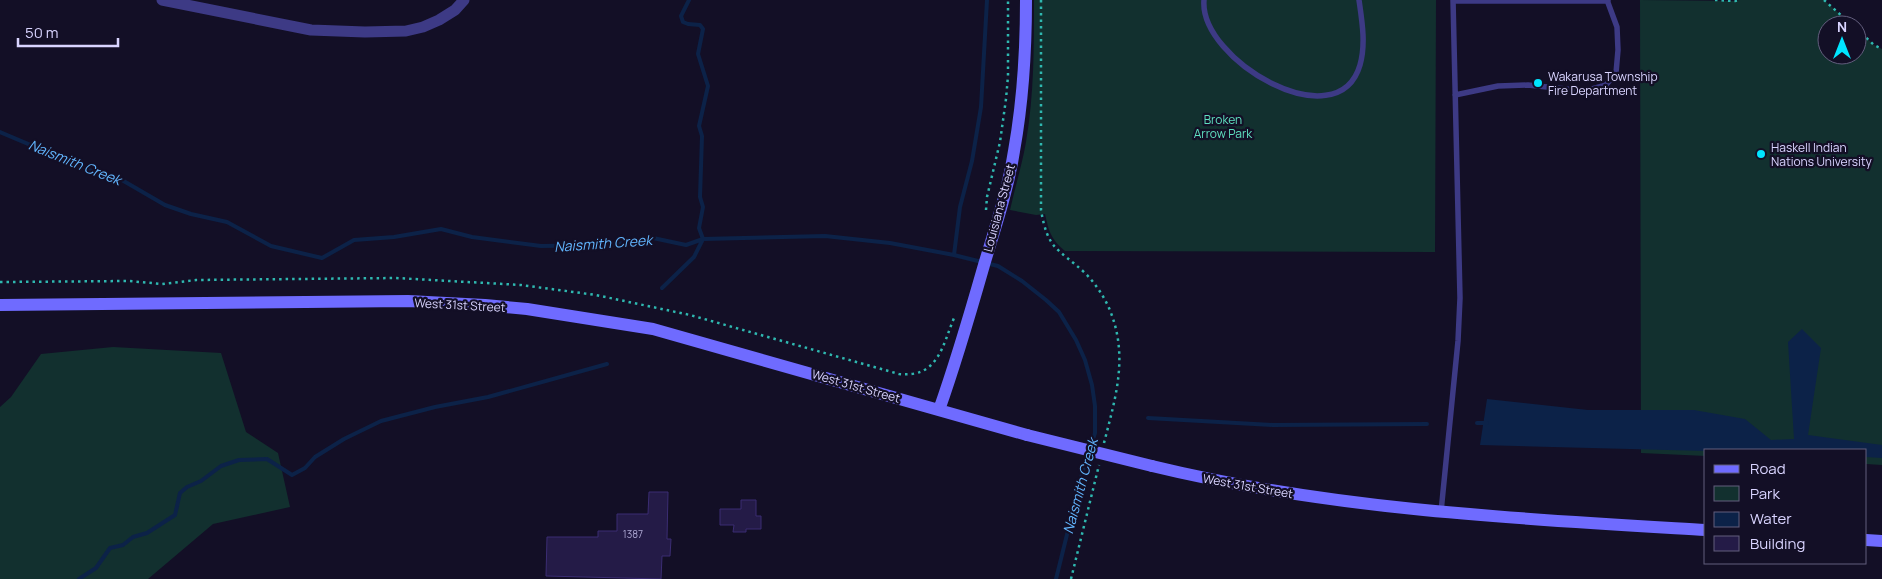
<svg xmlns="http://www.w3.org/2000/svg" width="1882" height="579" viewBox="0 0 1882 579" font-family="Manrope,sans-serif">
<style>
.green{fill:#12302f}
.water{fill:#0c2248}
.lines{fill:none;stroke-linecap:round;stroke-linejoin:round}
.stream{stroke:#0c2248;stroke-width:4}
.building{fill:#241b47;stroke:#3b2d73}
.path{stroke:#2fb8b0;stroke-width:2.5;stroke-dasharray:2.5 4;stroke-linecap:butt}
.lane{stroke:#3d3a85;stroke-width:5.5}
.street{stroke:#3d3a85;stroke-width:11}
.secondary{stroke:#6f6bff;stroke-width:12}
.secondary-bridge{stroke:#6f6bff;stroke-width:12}
.poi-dot{fill:#00e5ff;stroke:#130f26;stroke-width:2}
.labels{text-anchor:middle;dominant-baseline:central;stroke-width:4.5;stroke-linejoin:round;paint-order:stroke}
.number-label{font-size:10px;fill:#aca6d1}
.poi-label{font-size:12px;fill:#d9d4ff;stroke:#130f26;text-anchor:start}
.park-label{font-size:12px;fill:#5fe0c0;stroke:#130f26}
.street-label{font-size:12px;fill:#d9d4ff;stroke:#130f26}
.water-label{font-size:14px;font-style:italic;fill:#62b6ff;stroke:#130f26}
</style>
<rect width="100%" height="100%" fill="#130f26"/>
<!-- green -->
<path class="green" d="M1034 0H1436L1435 252 1065 251C1051 239 1049 232 1045 214L1036 215 1010 210C1015 187 1022 165 1026 142 1034 95 1034 48 1034 0Z
M1640 0 1735 1 1739 0H1824L1852 25H1827V55H1857V29L1874 45 1882 49V465L1866 464V450H1706V456L1641 453Z
M113 347 221 353 246 432 278 453 290 507 213 524 148 579H0V407L11 397 41 354Z"/>
<!-- water -->
<path class="water" d="M1802 329 1821 348 1808 435 1882 445V458L1866 457V450L1706 451 1480 445 1487 399 1588 410H1694L1745 419 1771 440 1794 439 1788 342Z"/>
<g class="lines">
<!-- stream -->
<path class="stream" d="M0 132 104 176H115L165 205 191 214 227 222 271 246 322 258 354 240 394 237 441 229 472 237 541 246 612 245 653 238 686 245 703 239 825 236 890 243 954 255 998 266 1022 281 1046 300 1059 312 1076 340 1085 360 1092 385 1095 406V433L1082 474 1056 579
M954 255 960 207 972 161 981 107 987 0
M662 288 694 257 703 239 699 228 703 207 700 197 702 136 699 126 708 86 698 54 703 29 700 25 688 24 683 22 681 16 689 0
M1148 418 1273 425 1427 424
M1477 423H1487
M79 579 96 568 110 548 123 545 133 537 147 533 175 515 180 493 187 487 201 481 221 466 239 460 267 459 292 475 305 468 315 457 344 439 381 421 435 407 488 397 607 364"/>
</g>
<!-- building -->
<path class="building" d="M649 492H668L667 539H671L670 556H662L661 579 546 576 547 537H598V531H617V514H648Z
M741 500H756V516H761V529H746V532H733L734 525H720V509H741Z"/>
<g class="lines">
<!-- path -->
<path class="path" d="M1041 0V210C1048 251 1058 248 1085 273 1095 283 1103 295 1109 308 1129 355 1116 396 1104 443
M1715 0 1735 1 1739 0
M1824 0 1852 25
M1857 29 1874 45 1882 49
M986 210 987 197 1000 142 1006 99 1008 76V0
M0 282 129 281 162 284 196 280 396 278 521 285 596 295 690 315 899 374C938 378 942 347 954 318
M1071 579 1099 465"/>
<!-- lane -->
<path class="lane" d="M1204 0C1199 60 1338 141 1360 65 1366 44 1362 21 1359 0
M1453 1H1608
M1455 95 1498 86 1528 85 1585 91 1606 85 1616 73 1618 50 1617 27 1607 0
M1441 512 1458 341 1460 298 1453 0"/>
<!-- street -->
<path class="street" d="M162 0 311 30 365 32 406 31 423 27 439 20 455 10 464 0"/>
<!-- secondary -->
<path class="secondary" d="M0 305 408 301 485 305 527 309 653 329 1027 435
M939 410C956 362 970 314 984 265 995 228 1008 190 1014 151 1023 101 1026 51 1026 0
M1152 466C1333 510 1520 519 1706 530
M1866 540 1882 541"/>
<!-- secondary-bridge -->
<path class="secondary-bridge" d="M1027 435 1152 466"/>
</g>
<!-- markers -->
<g class="poi-dot">
<circle cx="1538" cy="83" r="5"/>
<circle cx="1761" cy="154" r="5"/>
</g>
<g class="labels">
<!-- number labels -->
<g class="number-label">
<text x="633" y="534">1387</text>
</g>
<!-- poi labels -->
<g class="poi-label">
<text x="1548" y="76">Wakarusa Township<tspan x="1548" dy="14">Fire Department</tspan></text>
<text x="1771" y="147">Haskell Indian<tspan x="1771" dy="14">Nations University</tspan></text>
</g>
<!-- park labels -->
<g class="park-label">
<text x="1223" y="119">Broken<tspan x="1223" dy="14">Arrow Park</tspan></text>
</g>
<!-- street labels -->
<g class="street-label">
<text transform="translate(999 208) rotate(-75)">Louisiana Street</text>
<text transform="translate(460 305) rotate(3)">West 31st Street</text>
<text transform="translate(856 386) rotate(16)">West 31st Street</text>
<text transform="translate(1248 486) rotate(10)">West 31st Street</text>
</g>
<!-- water labels -->
<g class="water-label">
<text transform="translate(75 162) rotate(22)">Naismith Creek</text>
<text transform="translate(603 243) rotate(-4)">Naismith Creek</text>
<text transform="translate(1080 486) rotate(-75)">Naismith Creek</text>
</g>
</g>
<!-- legend -->
<rect x="1704" y="449" width="162" height="115" fill="#130f26" stroke="#625e7d"/>
<rect x="1714" y="465" width="25" height="8" fill="#6f6bff" stroke="#625e7d"/>
<text x="1750" y="474" font-size="15" fill="#d9d4ff">Road</text>
<rect x="1714" y="486" width="25" height="15" fill="#12302f" stroke="#625e7d"/>
<text x="1750" y="499" font-size="15" fill="#d9d4ff">Park</text>
<rect x="1714" y="512" width="25" height="15" fill="#0c2248" stroke="#625e7d"/>
<text x="1750" y="524" font-size="15" fill="#d9d4ff">Water</text>
<rect x="1714" y="536" width="25" height="15" fill="#241b47" stroke="#625e7d"/>
<text x="1750" y="549" font-size="15" fill="#d9d4ff">Building</text>
<!-- north arrow -->
<g transform="translate(1842 40)"><circle r="24" fill="#130f26" stroke="#625e7d"/>
<path d="M0-4L9 19L0 12L-9 19Z" fill="#00e5ff"/>
<text y="-8" font-size="14" font-weight="bold" text-anchor="middle" fill="#d9d4ff">N</text>
</g>
<!-- scale -->
<path d="M18 38v8h100v-8" fill="none" stroke="#d9d4ff" stroke-width="2.5"/>
<text x="25" y="38" font-size="15" fill="#d9d4ff" stroke="#130f26" stroke-width="4" paint-order="stroke">50 m</text>
</svg>
